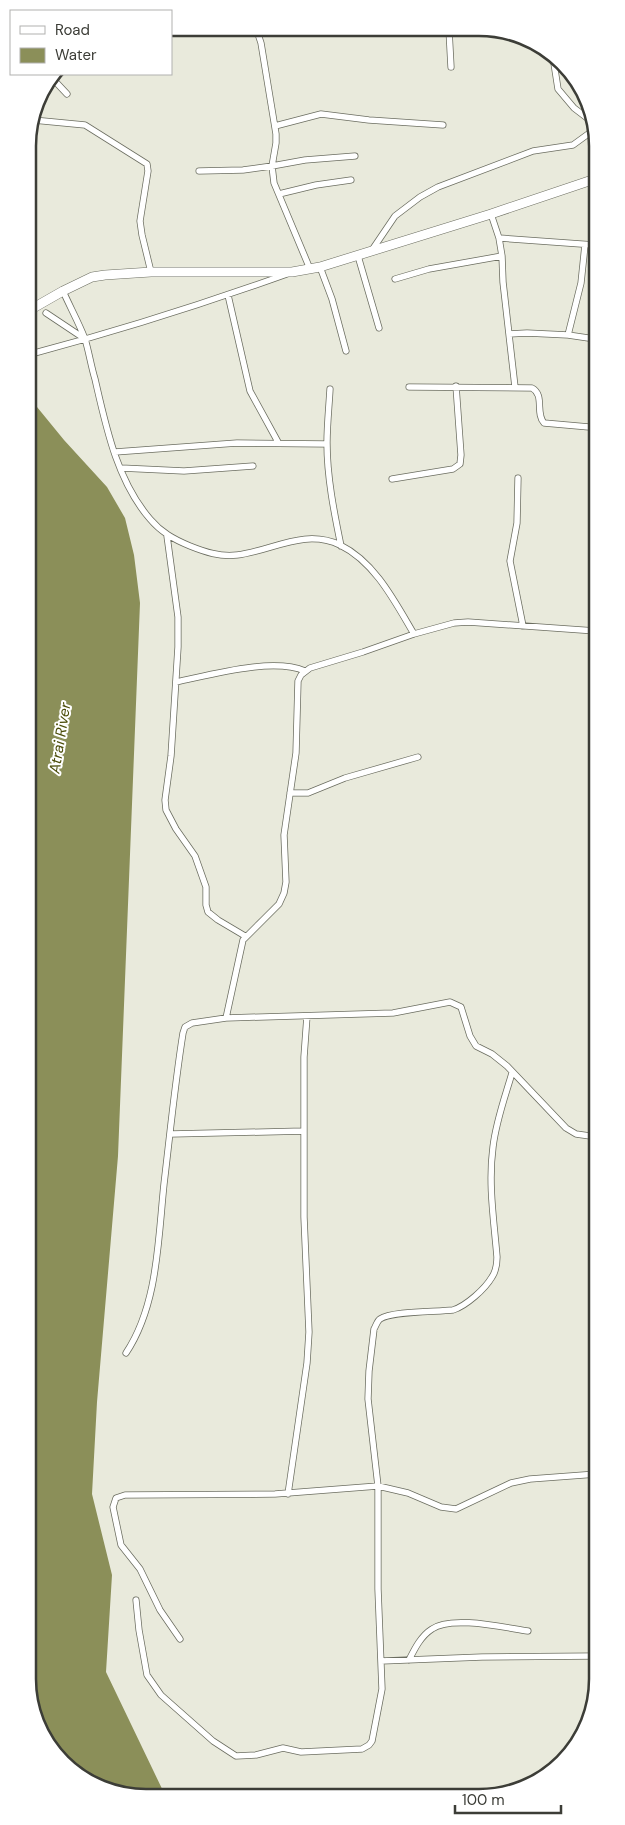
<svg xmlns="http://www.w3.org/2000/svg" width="625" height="1825" viewBox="0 0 625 1825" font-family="'DM Sans',sans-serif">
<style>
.water{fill:#8b8f59}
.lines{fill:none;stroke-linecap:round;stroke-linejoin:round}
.street-casing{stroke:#6b6d60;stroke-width:7}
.primary-casing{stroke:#6b6d60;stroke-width:10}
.street{stroke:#fff;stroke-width:5.5}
.primary{stroke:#fff;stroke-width:9}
.labels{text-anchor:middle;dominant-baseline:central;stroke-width:4;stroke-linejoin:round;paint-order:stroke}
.water-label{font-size:15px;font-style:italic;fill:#4a4c08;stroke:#fff}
.rim{fill:none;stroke:#3c3d37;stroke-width:2.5}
</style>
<rect width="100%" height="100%" fill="#e9eadc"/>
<!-- water -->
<path class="water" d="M28 396 64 440 107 487 125 518 134 555 140 603 118 1156 97 1402 92 1494 112 1575 106 1672 165 1795H124L63 1763 30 1702Z"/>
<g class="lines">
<defs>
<path id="street" d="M256 28 261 43 276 134V143L272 166 274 183 310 269
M449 30 451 67
M553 57 558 89 574 108 595 124
M52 78 67 94
M33 120 85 125 147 164 148 171 140 221 142 235 151 272
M275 126 321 114 369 120 443 125
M199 171 243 170 272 166 305 160 355 156
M279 194 316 185 351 180
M491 214 499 238 502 256 503 282 515 387
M499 238 595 245
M372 250 395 216 420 197 438 187 533 151 573 145 595 129
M358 256 379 328
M320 267 332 299 346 351
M395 279 429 269 502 256
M63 291C70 307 79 323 85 339 89 352 91 366 95 379 106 427 117 481 150 519 161 532 173 539 190 546 205 552 220 557 237 555 272 551 304 528 340 545 375 562 395 602 414 634
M228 295 250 391 278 442
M46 313 85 339
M509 334 527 333 568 335 581 283 585 245
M568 335 595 339
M31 354C118 331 203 304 287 274
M409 387 532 388C545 395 535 413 544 423L589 427 593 428 596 432
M330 389C329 407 327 425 327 443 327 477 334 512 341 546
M115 452 237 443 327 444
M121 468 184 471 253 466
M518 478 517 523 510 561 523 626
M392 479 453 469 460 464 461 455 456 386
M167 536 178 617V647L171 756 165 800 166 810 176 829 195 856 206 887V905L208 912 218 920 245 936
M176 682C210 675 272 657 305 671
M290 793H308L345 778 418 757
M226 1018 243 940 279 904 284 893 286 882 284 835 296 753 298 681 301 675 310 668 363 652 414 634 454 623 468 622 596 631
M171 1134 304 1131
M126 1353C158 1305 158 1240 164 1184 170 1134 175 1083 183 1033L185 1027 192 1023 226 1018 393 1013 450 1002 461 1007 470 1036 476 1046 492 1054 507 1066 566 1128 576 1134 597 1137
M288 1494 307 1363 309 1332 304 1217V1057L307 1016
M136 1600 139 1630 147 1675 161 1695 213 1741 236 1756 256 1755 283 1748 301 1752 362 1749 369 1745 372 1741 382 1689 378 1589V1486L368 1399 369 1371 374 1329C376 1326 377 1321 380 1319 392 1311 436 1312 453 1310 466 1306 485 1289 492 1277 496 1271 497 1264 497 1257 494 1221 488 1184 493 1147 496 1121 505 1097 512 1073
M180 1639 160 1610 140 1569 121 1545 113 1507 116 1498 125 1495 275 1494 378 1486 408 1493 441 1507 456 1509 511 1483 530 1479 597 1474
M409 1660C415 1648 421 1636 432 1629 451 1615 506 1628 528 1631
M381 1661 482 1657 597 1656"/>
<path id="primary" d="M28 311 63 291 92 277 105 275 151 272H292L320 267 491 214 595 179"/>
</defs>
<!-- street casing -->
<use href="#street" class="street-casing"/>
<!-- primary casing -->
<use href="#primary" class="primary-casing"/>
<!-- street -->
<use href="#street" class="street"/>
<!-- primary -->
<use href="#primary" class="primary"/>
</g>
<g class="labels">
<!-- water labels -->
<g class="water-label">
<text transform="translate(60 738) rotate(-81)">Atrai River</text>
</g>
</g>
<!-- crop -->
<path d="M0 0H625V1825H0ZM146 36H479A110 110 0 0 1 589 146V1679A110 110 0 0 1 479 1789H146A110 110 0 0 1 36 1679V146A110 110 0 0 1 146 36Z" fill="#fff" fill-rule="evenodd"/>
<path class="rim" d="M146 36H479A110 110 0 0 1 589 146V1679A110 110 0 0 1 479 1789H146A110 110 0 0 1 36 1679V146A110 110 0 0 1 146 36Z"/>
<!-- legend -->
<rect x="10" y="10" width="162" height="65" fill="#ffffff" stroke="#b1b1af"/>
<rect x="20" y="26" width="25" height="8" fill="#ffffff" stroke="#b1b1af"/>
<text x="55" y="35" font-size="15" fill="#3c3d37">Road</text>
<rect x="20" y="48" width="25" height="15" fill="#8b8f59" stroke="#b1b1af"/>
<text x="55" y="60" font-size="15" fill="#3c3d37">Water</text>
<!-- scale -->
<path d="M455 1805v8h106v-8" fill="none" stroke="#3c3d37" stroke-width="2.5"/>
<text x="462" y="1805" font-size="15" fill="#3c3d37" stroke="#ffffff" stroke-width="4" paint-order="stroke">100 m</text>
</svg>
